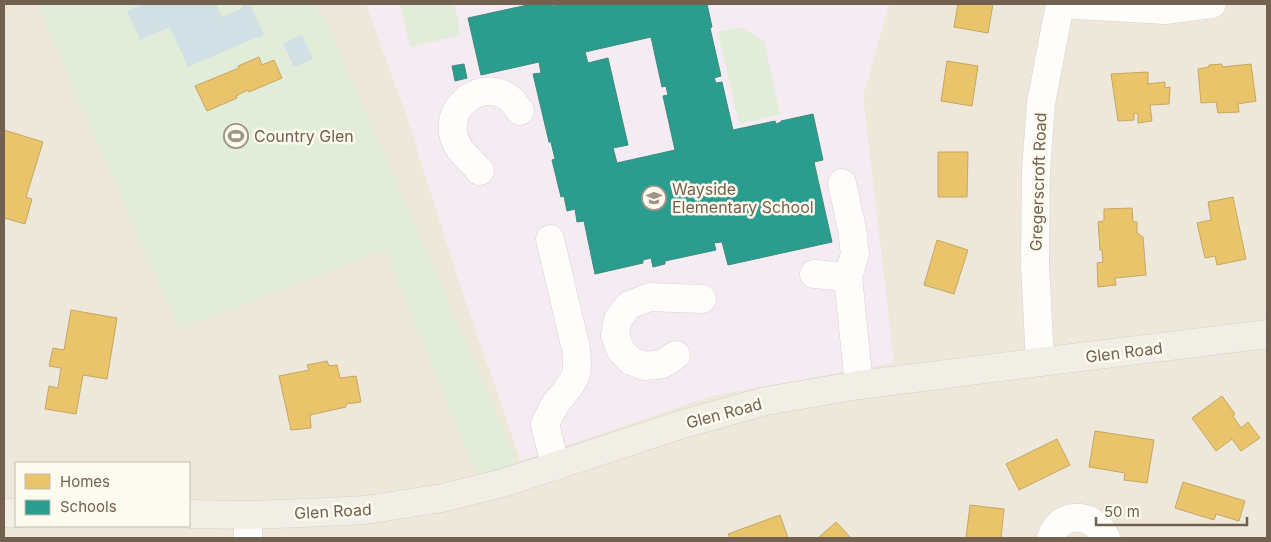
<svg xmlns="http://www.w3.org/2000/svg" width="1271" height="542" viewBox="0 0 1271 542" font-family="Inter,sans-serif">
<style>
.residential{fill:#eee8db;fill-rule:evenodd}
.education{fill:#f4ecf2}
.green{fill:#e1ecd9}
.water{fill:#d0e0e5}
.homes{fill:#e9c46a;stroke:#c5a662}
.schools{fill:#2a9d8f;stroke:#408b7c;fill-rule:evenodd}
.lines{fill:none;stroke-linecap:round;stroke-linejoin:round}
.minor-casing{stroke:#d5d1cb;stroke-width:29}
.major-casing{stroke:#d5cfc8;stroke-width:29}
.minor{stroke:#fefdfc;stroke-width:28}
.major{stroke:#f1eee6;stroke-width:28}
.labels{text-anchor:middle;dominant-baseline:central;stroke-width:5;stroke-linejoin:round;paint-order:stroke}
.poi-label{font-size:16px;fill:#72614f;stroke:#fdfaef;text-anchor:start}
.street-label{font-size:16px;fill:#72614f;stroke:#fdfaef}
</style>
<rect width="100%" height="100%" fill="#f6f4ed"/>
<!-- residential -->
<path class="residential" d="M4 4H1267V538H4ZM16 463H189V526H16Z"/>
<!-- education -->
<path class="education" d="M366 4H889L863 96 894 363 711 396 521 461 459 282 406 114Z"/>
<!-- green -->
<path class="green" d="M38 4H314L326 20 519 464 478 479 385 250 179 329 45 23Z
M400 4H454L461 35 410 47Z
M740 27 764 41 780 114 739 124 718 32Z"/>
<!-- water -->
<path class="water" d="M143 4H216L222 17 243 8 242 4H250L264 35 258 38 257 37 188 67 170 27 140 40 127 11Z
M302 35 313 59 294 67 283 43Z"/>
<!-- homes -->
<path class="homes" d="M958 4H993L988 33 954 27Z
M259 57 262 65 274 60 282 78 249 92 248 90 236 96 237 98 207 111 195 86 239 68 238 66Z
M947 61 978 66 972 106 941 101Z
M1222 64V67L1251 64 1256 101 1238 104 1239 112 1218 113 1216 102 1201 103 1198 69 1209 67V65Z
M1148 72V84L1165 82V88L1170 87 1169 104 1150 105 1152 121 1138 123V114L1134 113V120L1118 121 1111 74Z
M4 130 43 142 26 197 32 199 25 224 4 218Z
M938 152H968L967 197H938Z
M1233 197 1246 259 1217 265 1215 256 1205 258 1197 223 1211 220 1208 202Z
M1132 208 1133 222H1137V233L1143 237 1146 275 1115 278 1116 285 1098 287 1097 263 1103 262 1102 250H1100L1098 222 1104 221V209Z
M937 240 968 250 954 294 924 285Z
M71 310 117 318 107 379 83 375 76 414 45 409 49 386 58 388 61 368 49 366 53 348 64 350Z
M327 361 329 366 337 365 340 378 356 376 361 402 346 404V407L310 415 311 428 291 430 279 376 309 370 307 365Z
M1222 396 1235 414 1233 416 1241 428 1248 422 1260 438 1241 451 1232 439 1216 451 1192 418Z
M1095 431 1154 440 1147 483 1124 480 1125 473 1089 467Z
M1057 439 1070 465 1019 490 1006 464Z
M1183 482 1245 501 1239 521 1216 514 1214 520 1175 508Z
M970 505 1004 509 1001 538H966Z
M780 515 788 538H730L728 534Z
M836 522 851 538H818Z"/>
<!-- schools -->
<path class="schools" d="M532 4H552L553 6 560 5V4H707L712 27 710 28 721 76 714 78 716 83 722 82 733 130 775 121 776 124 781 122V121L813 114 823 160 814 162 832 242 728 265 722 242 714 243 716 250 665 261V264L653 267 651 258 643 260V263L595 274 584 221 577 222 575 209 567 211 564 196 561 197 552 160 555 159 551 142H549L533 74 541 73 539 62 481 75 468 18ZM651 37 662 87 666 86 668 95 663 96 675 150 617 163 613 148 628 145 608 58 588 63 585 52Z
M464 64 467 78 455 81 452 66Z"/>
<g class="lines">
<defs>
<path id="minor" d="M1060 4 1165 10 1212 4
M480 171C470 160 455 148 453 133 449 107 475 85 500 93 509 96 515 103 520 111
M842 183 852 229 855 254 848 277
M550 239 576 349C580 378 573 382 556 403 552 410 548 417 545 424L555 466
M814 274 848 277 859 385
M676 355 663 364 645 366 631 361 621 351 615 335 618 319 629 305 650 297 702 299
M1040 362 1035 264 1036 170 1041 103 1060 4
M248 538V515
M1051 538C1059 510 1095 512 1106 538"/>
<path id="major" d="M4 513H16
M189 514 248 515 304 513 366 510 442 498 503 483 683 424 766 401 859 385 1040 362 1267 334"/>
</defs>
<!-- minor casing -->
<use href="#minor" class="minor-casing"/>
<!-- major casing -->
<use href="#major" class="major-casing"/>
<!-- minor -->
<use href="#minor" class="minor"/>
<!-- major -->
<use href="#major" class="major"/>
</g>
<!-- icons -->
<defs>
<symbol id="stadium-ring" viewBox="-11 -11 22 22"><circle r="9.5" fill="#fdfaef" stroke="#a09486" stroke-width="1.5"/><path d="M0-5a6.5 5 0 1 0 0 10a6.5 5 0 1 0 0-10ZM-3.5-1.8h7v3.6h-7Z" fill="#a09486"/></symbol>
<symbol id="school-ring" viewBox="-11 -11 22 22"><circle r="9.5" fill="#fdfaef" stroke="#a09486" stroke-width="1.5"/><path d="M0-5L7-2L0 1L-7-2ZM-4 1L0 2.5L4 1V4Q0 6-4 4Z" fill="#a09486"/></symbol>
</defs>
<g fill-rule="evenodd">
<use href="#stadium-ring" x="222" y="122" width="28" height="28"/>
<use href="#school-ring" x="640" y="184" width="28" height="28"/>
</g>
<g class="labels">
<!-- poi labels -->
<g class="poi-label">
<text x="254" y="136">Country Glen</text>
<text x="672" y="189">Wayside<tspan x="672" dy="18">Elementary School</tspan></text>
</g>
<!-- street labels -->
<g class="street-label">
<text transform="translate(1038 182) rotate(-88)">Gregerscroft Road</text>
<text transform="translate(1124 352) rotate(-7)">Glen Road</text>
<text transform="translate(724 413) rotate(-15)">Glen Road</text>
<text transform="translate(333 511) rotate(-3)">Glen Road</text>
</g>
</g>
<!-- border -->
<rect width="1271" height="542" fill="none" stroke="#72614f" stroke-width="10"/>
<!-- legend -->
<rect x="15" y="462" width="175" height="65" fill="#fdfaef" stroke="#c5bdaf"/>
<rect x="25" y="474" width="25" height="15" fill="#e9c46a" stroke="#c5bdaf"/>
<text x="60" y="487" font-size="15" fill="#72614f">Homes</text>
<rect x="25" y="500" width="25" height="15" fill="#2a9d8f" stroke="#c5bdaf"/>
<text x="60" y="512" font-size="15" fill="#72614f">Schools</text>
<!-- scale -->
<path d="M1096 517v8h151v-8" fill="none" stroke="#72614f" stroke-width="2.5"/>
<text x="1104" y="517" font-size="15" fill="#72614f" stroke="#fdfaef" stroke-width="4" paint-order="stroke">50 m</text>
</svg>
